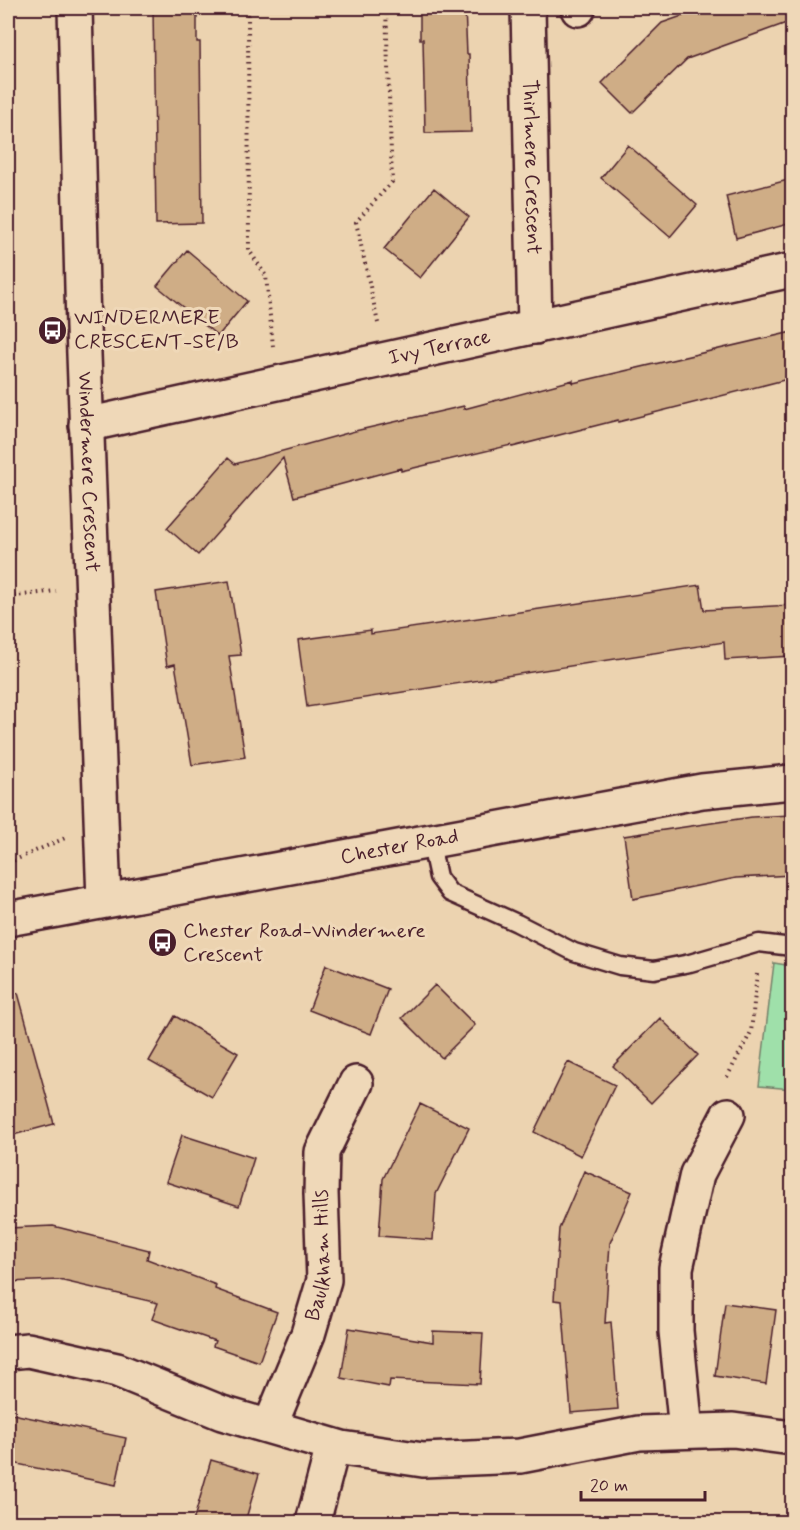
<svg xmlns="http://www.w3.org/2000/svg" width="800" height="1530" viewBox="0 0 800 1530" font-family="Mynerve,sans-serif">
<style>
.garden{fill:#9fe0aa;stroke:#74806a;stroke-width:1.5}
.building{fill:#cfad86;stroke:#4a1f2b;stroke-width:1.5}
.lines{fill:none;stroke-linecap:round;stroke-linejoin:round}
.lane-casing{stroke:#4a1f2b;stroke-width:21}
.street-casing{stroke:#4a1f2b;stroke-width:38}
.primary-casing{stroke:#4a1f2b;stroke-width:38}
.path{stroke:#4a1f2b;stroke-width:4;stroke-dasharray:1.5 4.5;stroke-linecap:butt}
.lane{stroke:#efd8b8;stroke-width:16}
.street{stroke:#efd8b8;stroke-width:33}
.primary{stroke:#efd8b8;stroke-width:33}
.labels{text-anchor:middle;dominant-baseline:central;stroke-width:6;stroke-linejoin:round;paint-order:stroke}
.street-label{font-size:21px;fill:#4a1f2b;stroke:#efd8b8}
.poi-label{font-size:21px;fill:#4a1f2b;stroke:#efd8b8;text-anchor:start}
</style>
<rect width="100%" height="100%" fill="#ecd3b0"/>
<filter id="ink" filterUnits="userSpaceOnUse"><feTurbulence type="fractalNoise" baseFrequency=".0167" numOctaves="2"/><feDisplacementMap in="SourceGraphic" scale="12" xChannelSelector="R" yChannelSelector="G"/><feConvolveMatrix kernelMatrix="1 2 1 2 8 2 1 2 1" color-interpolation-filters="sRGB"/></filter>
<g filter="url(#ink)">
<!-- garden -->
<path class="garden" d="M774 963 792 966V1089L759 1086Z"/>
<!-- building -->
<path class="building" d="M153 8H197V42H200L202 223 156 224Z
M420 8H465L467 54H469L471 132 425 133 423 39H420Z
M705 8H792V21L687 59 632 113 602 83 662 23Z
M628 145 697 205 670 237 601 178Z
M792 179V223L736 238 726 196Z
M434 188 469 217 420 278 384 249Z
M187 250 247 301 218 336 157 286Z
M792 332V378L618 422V420L512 447 511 445 401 471V468L294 497 283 458 198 555 167 528 228 458 235 464 355 431 464 406V409L573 380V383Z
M229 581 241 655 229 656 245 757 192 765 175 664 167 666 156 592Z
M700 585 704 610 792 605V656L725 660 724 642 307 707 298 640 371 630V634Z
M792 815V875L736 878 633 899 624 836 752 817Z
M326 965 388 989 371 1034 309 1010Z
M435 985 475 1025 442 1058 402 1018Z
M18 993 54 1124 13 1135 8 1115V994Z
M175 1016 238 1053 212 1097 149 1061Z
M660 1018 698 1055 651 1103 613 1066Z
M568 1062 615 1085 581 1156 534 1132Z
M420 1104 469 1128 436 1194 433 1240 379 1236 383 1179Z
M182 1135 254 1158 239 1206 166 1182Z
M584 1171 632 1192 610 1243 605 1323 611 1322 618 1409 571 1413 562 1301 554 1300 559 1229Z
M53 1226 149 1250 147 1259 216 1285 215 1289 277 1312 259 1362 213 1346 215 1341 152 1319 158 1303 59 1280 8 1282V1228Z
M725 1303 776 1310 766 1384 715 1376Z
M349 1328 433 1342V1331L483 1333 480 1384 390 1380 389 1387 341 1378Z
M8 1413 126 1438 116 1485 8 1462Z
M211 1460 259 1474 245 1522H193Z"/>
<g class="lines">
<defs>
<path id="lane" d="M430 840 438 877 450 893 517 923 574 952 620 966 654 970 690 963 759 943 792 947"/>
<g id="street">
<path id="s1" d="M75 8 83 327 104 900"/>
<path id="s2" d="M528 8 535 327"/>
<path d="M578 8V9"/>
<path id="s3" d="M86 425 792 270"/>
<path d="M8 1352 28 1350 117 1370 222 1413 342 1448 423 1460 520 1456 639 1433 733 1430 792 1438"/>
<path id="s4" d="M270 1426 308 1334 324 1280 321 1193 322 1152 356 1083"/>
<path d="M686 1431 676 1331V1268L697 1174 728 1115"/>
<path d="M313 1522 333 1446"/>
</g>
<g id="primary">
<path id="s5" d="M8 919 702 791 792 782"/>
</g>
</defs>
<!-- lane casing -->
<use href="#lane" class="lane-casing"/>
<!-- street casing -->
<use href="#street" class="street-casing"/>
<!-- primary casing -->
<use href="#primary" class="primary-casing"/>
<!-- path -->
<path class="path" d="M248 8 249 250 266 276 273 346
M378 323 356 222 392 182 386 8
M8 597 56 591
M8 863 65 838
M727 1077 751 1032 757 974"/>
<!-- lane -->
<use href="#lane" class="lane"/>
<!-- street -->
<use href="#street" class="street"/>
<!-- primary -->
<use href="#primary" class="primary"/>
</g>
</g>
<!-- icons -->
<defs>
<symbol id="bus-disc" viewBox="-11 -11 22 22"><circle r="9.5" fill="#4a1f2b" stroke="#efd8b8"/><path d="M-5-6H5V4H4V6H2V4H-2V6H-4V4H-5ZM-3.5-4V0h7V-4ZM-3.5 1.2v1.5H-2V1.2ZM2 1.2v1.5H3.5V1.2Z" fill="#fff"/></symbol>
</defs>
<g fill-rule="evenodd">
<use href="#bus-disc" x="36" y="314" width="33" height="33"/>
<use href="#bus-disc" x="146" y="926" width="33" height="33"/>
</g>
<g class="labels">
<!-- street labels -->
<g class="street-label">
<text stroke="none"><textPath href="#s2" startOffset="159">Thirlmere Crescent</textPath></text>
<text stroke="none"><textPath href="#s3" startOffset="362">Ivy Terrace</textPath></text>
<text stroke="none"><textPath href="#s1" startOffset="464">Windermere Crescent</textPath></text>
<text stroke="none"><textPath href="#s5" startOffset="398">Chester Road</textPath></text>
<text stroke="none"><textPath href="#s4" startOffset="180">Baulkham Hills</textPath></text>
</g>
<!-- poi labels -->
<g class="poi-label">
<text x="74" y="318">WINDERMERE<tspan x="74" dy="24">CRESCENT-SE/B</tspan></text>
<text x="183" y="931">Chester Road-Windermere<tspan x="183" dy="24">Crescent</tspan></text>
</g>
</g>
<!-- margin -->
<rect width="800" height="1530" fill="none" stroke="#efd8b8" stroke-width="30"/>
<rect x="15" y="15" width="770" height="1500" fill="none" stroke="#4a1f2b" stroke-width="2" filter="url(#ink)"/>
<!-- scale -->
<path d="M581 1491v9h124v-9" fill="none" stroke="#4a1f2b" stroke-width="3"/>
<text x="590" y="1491" font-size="18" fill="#4a1f2b" stroke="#efd8b8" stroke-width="4.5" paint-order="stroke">20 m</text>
</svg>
